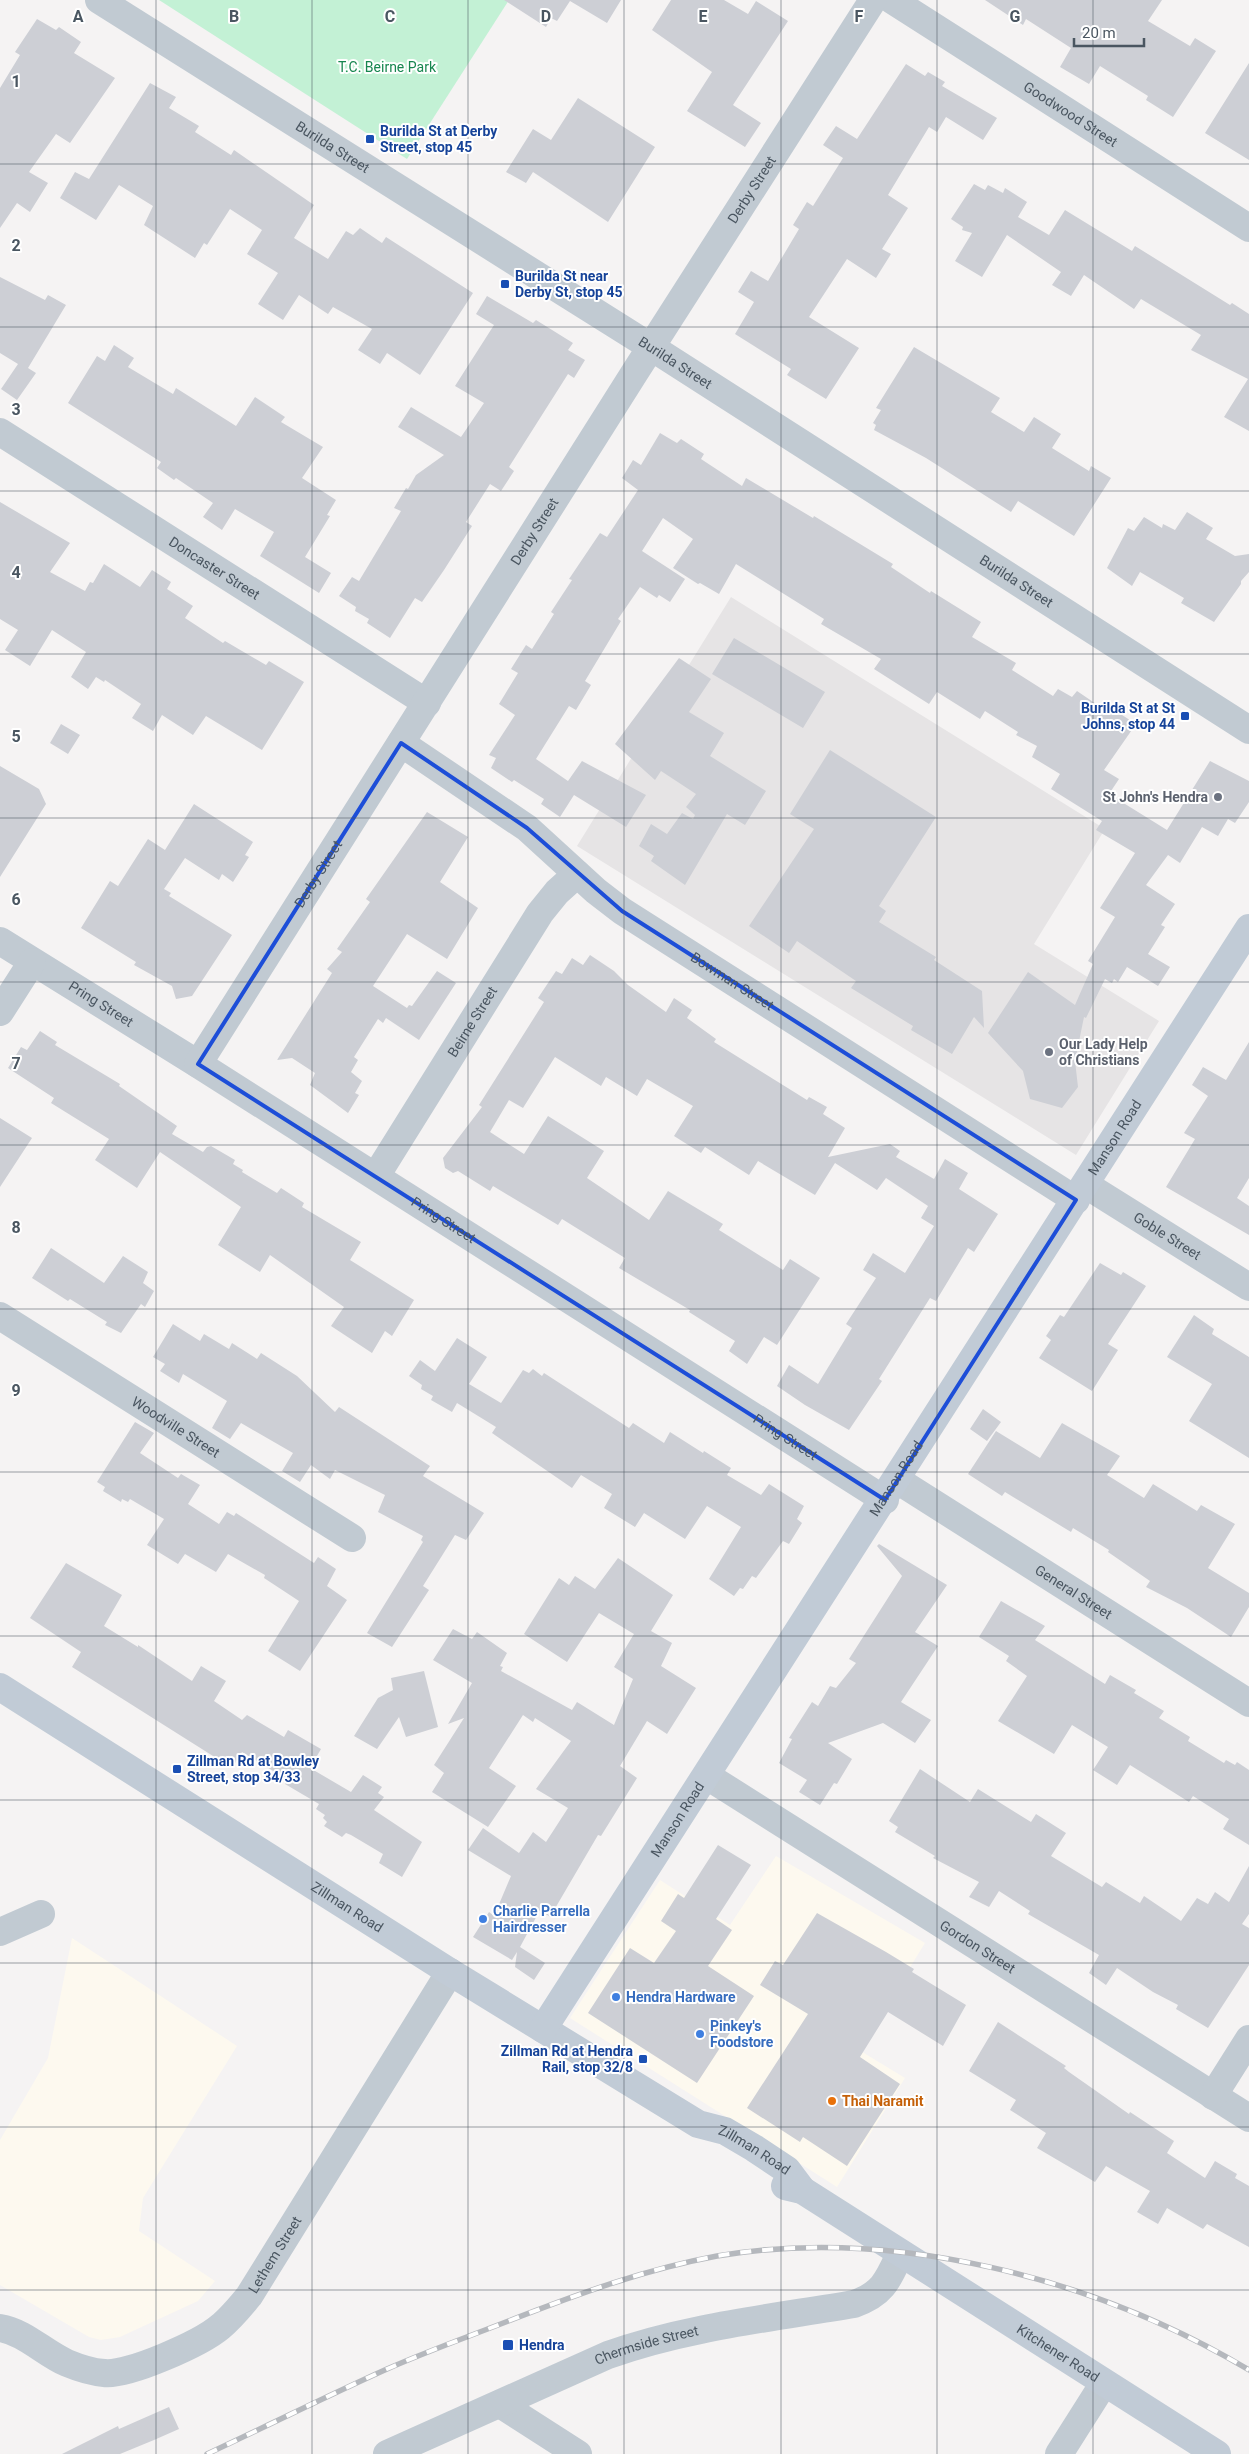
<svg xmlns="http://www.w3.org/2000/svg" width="1249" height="2454" viewBox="0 0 1249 2454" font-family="Roboto,sans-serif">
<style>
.commercial{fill:#fdf9ef}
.education{fill:#e6e4e5}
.green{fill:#c3f1d5}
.building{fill:#cdcfd5}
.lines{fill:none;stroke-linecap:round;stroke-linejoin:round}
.street{stroke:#c1cad2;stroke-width:28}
.secondary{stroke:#c1cbd6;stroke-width:28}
.rail-casing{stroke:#b5b8bd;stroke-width:5.5}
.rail{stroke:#fff;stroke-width:4;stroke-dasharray:11;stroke-linecap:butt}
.marked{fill:none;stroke:#1d4ed8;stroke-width:4;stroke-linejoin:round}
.grid{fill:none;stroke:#4a5661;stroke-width:1;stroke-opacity:0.55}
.transit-dot{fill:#1a4fb4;stroke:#fff;stroke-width:2}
.worship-dot{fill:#6b7280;stroke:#fff;stroke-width:2}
.shop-dot{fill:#3f7fe0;stroke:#fff;stroke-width:2}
.food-dot{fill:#e8710a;stroke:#fff;stroke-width:2}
.labels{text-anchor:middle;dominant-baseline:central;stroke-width:4;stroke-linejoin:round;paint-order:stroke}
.park-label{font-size:14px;fill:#17864f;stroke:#fff}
.street-label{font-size:14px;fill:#4a5661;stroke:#fff}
.transit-label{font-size:14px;font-weight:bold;fill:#164399;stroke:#fff;text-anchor:start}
.worship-label{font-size:14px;font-weight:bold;fill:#5b616d;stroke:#fff;text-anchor:end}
.shop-label{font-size:14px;font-weight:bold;fill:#366cbe;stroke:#fff;text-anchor:start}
.food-label{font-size:14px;font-weight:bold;fill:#c56008;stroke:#fff;text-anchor:start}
.grid-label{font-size:16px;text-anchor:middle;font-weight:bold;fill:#4a5661;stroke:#fff;stroke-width:4;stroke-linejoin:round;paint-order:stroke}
</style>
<rect width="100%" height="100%" fill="#f5f3f3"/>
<!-- commercial -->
<path class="commercial" d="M776 1856 925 1943 859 2050 905 2078 837 2187 570 2018 660 1880 730 1925Z
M72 1938 237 2046 143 2198 139 2231 215 2281 198 2301 120 2337 101 2340 89 2337 0 2285V2140L48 2058Z"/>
<!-- education -->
<path class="education" d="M731 597 1105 829 1034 944 1159 1021 1076 1155 577 846Z"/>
<!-- green -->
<path class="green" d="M159 0H509L407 159Z"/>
<!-- building -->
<path class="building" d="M504 0H621L607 23 570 1 557 21 551 18 546 27Z
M671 0H724L748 14 756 1 788 21 733 105 761 123 745 147 687 111 712 72 652 30Z
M985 0H1162L1148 21 1190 46 1195 38 1216 51 1173 117 1146 100 1148 96 1100 66 1089 84 1060 67 1071 48 1026 19 1023 25Z
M37 19 56 30 59 27 81 42 74 53 115 78 70 143 56 134 29 172 48 183 30 212 17 203 0 228V88L20 55 15 52Z
M1249 63V160L1205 133Z
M906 64 925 76 928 72 945 82 942 86 997 118 983 140 946 117 937 132 929 127 888 195 908 208 882 249 891 254 876 278 847 259 809 317 859 348 826 399 787 375 791 369 735 334 754 302 738 292 751 271 768 281 799 229 793 225 807 202 813 206 843 158 823 145 836 126 857 139Z
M150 83 176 97 169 108 199 126 195 132 231 155 234 150 314 205 294 238 328 259 346 231 353 235 360 228 382 243 386 237 473 293 420 375 387 353 380 364 358 350 372 329 333 307 328 314 299 295 283 320 258 304 278 273 247 254 262 230 230 209 207 245 204 243 195 258 144 225 153 206 119 185 96 220 60 198 75 172 89 179Z
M578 98 655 147 608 222 533 172 526 183 506 172 533 129 551 140Z
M974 184 985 190 988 185 1003 193 1005 188 1027 202 1018 217 1049 235 1065 210 1132 251 1135 246 1230 305 1232 303 1249 314V431L1224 417 1248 379 1191 350 1201 335 1141 299 1134 309 1084 275 1071 296 1052 285 1061 272 1007 235 982 277 955 261 972 233 962 230 963 227 951 219Z
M0 277 45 300 48 295 66 305 28 368 36 373 17 400 1 389 18 364 0 353Z
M487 296 533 323 536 320 573 343 568 350 585 360 574 378 568 374 509 467 514 471 501 491 490 484 466 522 472 526 444 570 422 602 415 598 390 638 367 623 369 619 355 611 356 607 339 596 352 577 359 581 401 511 394 508 406 488 408 489 416 475 444 455 398 427 411 407 461 437 484 403 455 386 494 325 476 314Z
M114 345 134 358 128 367 173 394 176 388 236 426 255 397 285 417 281 422 323 447 302 478 336 500 327 515 330 516 305 557 331 573 319 593 260 556 274 532 235 509 222 530 203 517 213 503 176 478 174 480 157 468 161 462 68 403 97 356 105 361Z
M914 347 1000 398 991 412 1024 432 1034 417 1061 434 1052 448 1089 471 1091 466 1111 478 1074 536 1018 501 1011 512 926 458 874 430 876 425 873 423 881 410 876 408Z
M660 433 677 443 681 439 704 454 701 459 742 486 746 478 813 518 814 516 893 564 891 567 930 593 931 591 981 622 972 637 1016 663 1012 670 1053 696 1058 689 1072 697 1077 691 1102 708 1105 704 1136 724 1104 770 1119 779 1109 794 1167 830 1210 761 1249 781V802L1235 823 1228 819 1218 836 1202 827 1180 863 1168 855 1146 885 1175 904 1161 925 1165 927 1148 954 1170 967 1158 986 1127 967 1118 982 1114 979 1112 983 1105 979 1086 1018 1084 1017 1075 1061 1078 1087 1062 1108 1030 1099 1023 1071 988 1033 1028 972 1075 1005 1093 964 1088 961 1115 917 1100 908 1135 853 1096 830 1102 821 1051 789 1060 774 1032 757 1037 746 1016 735 1018 732 985 711 980 719 937 692 929 704 874 669 881 659 821 624 824 619 736 564 719 594 700 583 698 584 673 568 693 539 663 518 642 551 685 579 670 602 659 595 657 598 640 587 618 619 621 621 585 681 591 685 576 710 569 706 536 759 568 781 582 761 646 795 626 827 574 795 560 817 541 804 544 799 514 780 512 782 491 768 496 758 489 755 515 715 499 704 518 673 511 669 526 645 532 649 554 614 551 612 572 580 569 579 600 533 607 537 638 490 622 478 633 460 641 465Z
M0 502 70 543 50 572 85 591 90 582 93 583 104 564 140 587 152 570 171 582 167 589 193 606 185 618 223 643 225 641 266 665 269 661 304 682 262 750 206 716 193 735 162 715 153 731 132 718 141 704 105 680 104 682 96 677 88 689 71 677 86 652 52 630 30 666 5 650 18 630 0 619Z
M1187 512 1213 528 1206 539 1235 556 1249 554V572L1241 581V584L1214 622 1181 603 1184 598 1140 572 1132 586 1107 568 1128 528 1134 531 1144 517 1162 528 1163 524 1175 530Z
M734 638 825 692 803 728 712 674Z
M679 658 711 679 689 712 724 733 710 756 766 791 745 825 727 814 685 885 651 861 654 856 639 846 651 824 667 834 682 813 693 819 695 815 686 807 696 794 661 771 655 780 615 744Z
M61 724 80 735 68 754 50 743Z
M830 750 936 817 879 906 886 911 879 922 936 957 934 960 982 991 984 1028 974 1017 952 1054 911 1030 913 1026 851 988 856 981 797 941 789 953 749 926 814 829 790 814Z
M0 766 39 789 46 804 0 877Z
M194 804 253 842 245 855 249 857 233 882 222 874 219 880 185 858 164 889 171 893 169 896 232 935 192 996 176 999 172 986 134 965 136 962 81 928 110 881 118 886 148 839 165 850Z
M427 812 468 837 440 882 478 908 447 959 407 934 373 986 407 1008 409 1005 412 1006 437 971 456 983 419 1040 386 1018 383 1023 378 1019 354 1057 358 1060 351 1072 362 1081 355 1093 359 1095 348 1113 310 1085 315 1073 292 1058 277 1060 332 973 327 969 342 952 337 949 370 902 366 899Z
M590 955 614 971 628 985 666 1012 674 998 692 1010 687 1018 716 1039 714 1042 807 1100 809 1097 827 1107 823 1114 845 1128 828 1157 890 1144 900 1151 896 1157 934 1179 945 1159 968 1173 959 1189 998 1214 974 1252 968 1248 936 1301 930 1298 879 1379 882 1381 849 1430 805 1405 777 1386 789 1365 818 1384 852 1328 846 1324 876 1278 863 1270 873 1253 905 1273 934 1226 921 1218 928 1206 886 1178 877 1190 835 1163 815 1195 758 1161 749 1175 705 1147 701 1153 674 1136 693 1106 647 1079 637 1096 606 1077 601 1086 555 1057 523 1108 509 1100 490 1132 524 1154 548 1116 604 1151 587 1178 649 1220 668 1191 723 1224 719 1230 783 1270 790 1259 820 1278 777 1345 764 1337 747 1364 729 1351 735 1341 689 1312 690 1310 619 1268 625 1258 562 1219 558 1225 493 1186 490 1191 458 1171 453 1173 445 1168 443 1158 482 1107 479 1105 544 1002 538 998 556 971 562 974 572 958 583 965Z
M40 1031 57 1042 55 1045 120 1084 119 1086 177 1126 172 1134 203 1152 207 1147 211 1146 235 1160 233 1164 243 1170 242 1172 277 1193 281 1188 304 1203 302 1207 361 1242 350 1260 414 1300 392 1336 385 1331 372 1353 331 1326 344 1307 270 1255 260 1272 218 1245 241 1207 160 1152 137 1188 95 1160 109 1139 51 1103 54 1098 8 1068 21 1047 27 1050Z
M1249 1042V1178L1237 1198 1249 1206V1235L1166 1187 1195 1139 1184 1133 1208 1096 1192 1085 1203 1067 1226 1080Z
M0 1118 32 1138 0 1187Z
M51 1248 104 1283 123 1256 148 1272 143 1283 154 1291 145 1307 141 1304 121 1333 105 1325 107 1322 70 1299 68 1301 32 1278Z
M1100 1263 1121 1275 1123 1272 1146 1286 1108 1344 1118 1350 1092 1391 1039 1358 1051 1340 1046 1336 1060 1315 1064 1317Z
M1194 1315 1214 1329 1212 1334 1249 1357V1458L1189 1421 1212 1384 1167 1357Z
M173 1324 200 1341 204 1334 229 1349 232 1343 257 1359 261 1353 297 1376 335 1412 339 1407 430 1466 423 1476 484 1513 466 1540 455 1535 423 1586 429 1590 392 1647 367 1633 423 1542 421 1540 423 1536 378 1512 385 1495 335 1470 330 1479 311 1465 300 1482 282 1471 293 1453 241 1423 230 1439 212 1428 227 1401 183 1374 179 1383 160 1371 165 1364 153 1357Z
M457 1338 487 1357 469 1384 501 1403 523 1370 529 1373 533 1369 542 1376 544 1373 629 1428 633 1423 664 1443 670 1432 703 1453 704 1451 731 1468 727 1475 761 1495 769 1484 804 1506 797 1519 802 1523 789 1544 783 1541 756 1578 752 1576 743 1589 740 1588 734 1596 709 1579 741 1527 707 1506 685 1539 644 1513 635 1527 604 1508 612 1494 581 1475 572 1488 492 1433 496 1427 457 1403 452 1412 431 1400 433 1396 421 1389 422 1385 409 1376 420 1360 435 1371Z
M983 1409 1001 1422 987 1441 970 1429Z
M135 1422 154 1433 140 1453 178 1478 181 1474 200 1485 188 1504 219 1524 227 1512 234 1516 236 1513 314 1563 318 1557 336 1569 327 1586 347 1600 300 1671 268 1651 299 1601 264 1578 265 1575 228 1554 216 1572 185 1554 178 1564 147 1545 164 1519 130 1499 128 1502 122 1499 121 1502 103 1491 105 1487 97 1482Z
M1062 1423 1120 1456 1107 1475 1144 1498 1153 1484 1197 1511 1201 1505 1235 1524 1208 1568 1249 1593V1607L1231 1637 1187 1608 1146 1587 1150 1581 1108 1552 1109 1550 1073 1528 1071 1532 1005 1492 1002 1496 968 1474 996 1431 1040 1458Z
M879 1544 947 1585 915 1632 938 1646 901 1702 931 1720 915 1743 883 1723 828 1743 852 1759 837 1784 834 1783 820 1805 799 1792 807 1780 779 1763 792 1739 789 1738 812 1702 818 1706 830 1686 836 1688 856 1663 849 1659 902 1576 877 1546Z
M618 1558 673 1595 651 1631 672 1643 661 1666 696 1688 667 1734 647 1721 620 1766 637 1778 601 1836 598 1835 550 1917 540 1910 520 1947 545 1963 534 1980 515 1967 517 1952 512 1960 473 1937 489 1912 494 1916 511 1876 468 1850 483 1828 519 1853 533 1832 546 1842 568 1808 536 1789 571 1741 535 1718 533 1722 523 1715 489 1768 516 1786 488 1827 432 1792 444 1773 434 1765 464 1718 448 1724 472 1683 433 1660 453 1629 472 1639 477 1632 507 1653 500 1666 503 1667 501 1671 572 1710 577 1702 614 1725 633 1679 614 1667 634 1634 599 1613 567 1662 524 1634 559 1578 569 1585 575 1576 595 1589Z
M66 1563 122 1595 104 1626 138 1647V1645L192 1681 201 1666 226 1681 214 1701 242 1720 247 1715 284 1737 288 1730 321 1749 310 1768 351 1792 363 1775 382 1787 378 1793 384 1797 374 1810 422 1842 402 1877 379 1863 383 1854 351 1835 346 1833 342 1837 324 1826 327 1822 323 1818 325 1815 316 1809 319 1804 285 1784 288 1780 242 1752 232 1768 72 1667 81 1652 30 1618Z
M1001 1601 1045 1626 1035 1640 1105 1684 1110 1675 1136 1690 1134 1693 1164 1711 1159 1718 1190 1737 1188 1741 1224 1763 1226 1760 1235 1765 1237 1762 1249 1770V1845L1223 1829 1229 1819 1193 1796 1189 1802 1130 1765 1117 1785 1093 1770 1108 1747 1072 1725 1054 1754 998 1721 1027 1676 1006 1661 1009 1656 979 1637Z
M424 1671 438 1727 406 1737 399 1717 377 1749 354 1736 378 1698 393 1690 391 1678Z
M920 1769 970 1802 978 1789 1031 1822 1036 1814 1066 1833 1051 1856 1102 1887 1106 1882 1140 1903 1144 1896 1181 1921 1197 1898 1208 1904 1215 1892 1229 1902 1249 1866V1914L1242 1924 1249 1928V1965L1208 2028 1176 2009 1178 2005 1153 1992 1117 1968 1106 1985 1089 1973 1099 1955 1028 1914 1030 1911 999 1891 989 1907 969 1897 979 1882 933 1858 935 1856 895 1832 898 1827 889 1821Z
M718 1845 751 1865 716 1919 732 1930 708 1966 754 1996 697 2083 588 2013 630 1948 654 1963 676 1931 661 1921 678 1894 684 1898Z
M817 1913 886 1952 914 1969 912 1972 966 2005 943 2046 888 2012 860 2057 900 2084 847 2166 803 2137 800 2142 747 2108 808 2014 760 1985 775 1961 783 1965Z
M998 2022 1066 2066 1064 2068 1069 2072 1129 2114 1130 2112 1174 2141 1167 2153 1205 2178 1215 2161 1237 2174 1235 2178 1249 2186V2247L1207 2224 1203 2229 1167 2208 1158 2224 1137 2212 1150 2191 1106 2166 1095 2182 1037 2148 1046 2133 1010 2110 1016 2100 969 2071Z
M169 2407 179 2429 154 2440 120 2454H62L118 2426 119 2429Z"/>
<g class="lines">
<!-- street -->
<g class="street">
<path id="s1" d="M99 0 651 347 1249 730"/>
<path id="s2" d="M892 0 1249 228"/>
<path id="s3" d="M0 432 427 703"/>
<path id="s4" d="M401 743 527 828 596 891 622 911 1076 1200"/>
<path id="s5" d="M0 941 198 1064 885 1500"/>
<path d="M0 1012 32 962"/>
<path id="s6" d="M198 1064 635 372 873 0"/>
<path id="s7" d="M376 1176 540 913 557 892 577 874"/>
<path id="s8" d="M1086 1185 1249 1287"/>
<path id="s9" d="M0 1316 352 1538"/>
<path id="s10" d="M897 1480 1249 1703"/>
<path id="s11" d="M707 1776 1249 2118"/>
<path d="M0 1932 41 1914"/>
<path d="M1213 2096 1249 2039"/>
<path id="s12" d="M0 2328C25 2332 44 2353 67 2363 79 2368 92 2372 104 2373 128 2376 201 2343 220 2327 231 2318 240 2307 249 2296L450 1972"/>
<path d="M500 2404 578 2454"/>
<path id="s13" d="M387 2454 608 2355C686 2327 772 2318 854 2304 883 2294 888 2280 900 2254"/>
<path d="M1059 2454 1104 2383"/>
</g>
<!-- secondary -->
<g class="secondary">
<path id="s14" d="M0 1687 450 1972 698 2124 725 2131 754 2148 787 2170 802 2190"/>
<path id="s15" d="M543 2029 1249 928"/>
<path id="s16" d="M785 2186 802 2190 1217 2454"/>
</g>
<defs>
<path id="rail" d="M207 2454C267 2426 327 2396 387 2369 428 2351 470 2336 511 2320 578 2294 646 2269 717 2256 894 2226 1097 2279 1249 2370"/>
</defs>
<!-- rail casing -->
<use href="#rail" class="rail-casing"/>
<!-- rail -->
<use href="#rail" class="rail"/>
</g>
<!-- marked area -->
<path class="marked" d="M401 743 527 828 622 911 1076 1200 885 1500 198 1064Z"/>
<!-- grid -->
<path class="grid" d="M156 0V2454M312 0V2454M468 0V2454M624 0V2454M781 0V2454M937 0V2454M1093 0V2454M0 164H1249M0 327H1249M0 491H1249M0 654H1249M0 818H1249M0 982H1249M0 1145H1249M0 1309H1249M0 1472H1249M0 1636H1249M0 1800H1249M0 1963H1249M0 2127H1249M0 2290H1249"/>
<!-- markers -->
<g class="transit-dot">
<rect x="365" y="134" width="10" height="10" rx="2.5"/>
<rect x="500" y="279" width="10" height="10" rx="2.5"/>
<rect x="1180" y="711" width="10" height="10" rx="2.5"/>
<rect x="172" y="1764" width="10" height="10" rx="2.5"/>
<rect x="638" y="2054" width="10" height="10" rx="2.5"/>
<rect x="502" y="2339" width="12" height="12" rx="2.5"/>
</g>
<g class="worship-dot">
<circle cx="1218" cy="797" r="5"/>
<circle cx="1049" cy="1052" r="5"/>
</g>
<g class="shop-dot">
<circle cx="483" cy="1919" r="5"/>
<circle cx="616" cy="1997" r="5"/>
<circle cx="700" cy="2034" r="5"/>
</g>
<circle class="food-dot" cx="832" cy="2101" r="5"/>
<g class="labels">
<!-- park labels -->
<g class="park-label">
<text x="387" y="67">T.C. Beirne Park</text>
</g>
<!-- street labels -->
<g class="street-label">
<text stroke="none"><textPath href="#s2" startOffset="212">Goodwood Street</textPath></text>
<text stroke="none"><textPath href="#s1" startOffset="276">Burilda Street</textPath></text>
<text stroke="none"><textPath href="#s6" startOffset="1035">Derby Street</textPath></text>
<text stroke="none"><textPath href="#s1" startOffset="681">Burilda Street</textPath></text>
<text stroke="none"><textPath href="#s6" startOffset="630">Derby Street</textPath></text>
<text stroke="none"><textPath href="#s3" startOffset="254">Doncaster Street</textPath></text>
<text stroke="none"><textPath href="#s1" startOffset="1086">Burilda Street</textPath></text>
<text stroke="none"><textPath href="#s6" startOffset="225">Derby Street</textPath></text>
<text stroke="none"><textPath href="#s4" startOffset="409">Bowman Street</textPath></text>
<text stroke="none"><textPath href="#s5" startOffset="119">Pring Street</textPath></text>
<text stroke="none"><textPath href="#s7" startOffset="182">Beirne Street</textPath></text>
<text stroke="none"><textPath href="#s15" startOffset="1059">Manson Road</textPath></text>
<text stroke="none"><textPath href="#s5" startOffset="524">Pring Street</textPath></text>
<text stroke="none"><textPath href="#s8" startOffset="96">Goble Street</textPath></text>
<text stroke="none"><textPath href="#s9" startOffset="208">Woodville Street</textPath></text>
<text stroke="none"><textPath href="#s5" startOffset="929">Pring Street</textPath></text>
<text stroke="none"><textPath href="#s15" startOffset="654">Manson Road</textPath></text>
<text stroke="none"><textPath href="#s10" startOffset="209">General Street</textPath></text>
<text stroke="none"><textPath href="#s15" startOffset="249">Manson Road</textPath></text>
<text stroke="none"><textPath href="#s14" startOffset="411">Zillman Road</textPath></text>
<text stroke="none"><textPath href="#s11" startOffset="320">Gordon Street</textPath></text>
<text stroke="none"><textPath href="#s14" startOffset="886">Zillman Road</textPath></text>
<text stroke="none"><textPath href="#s12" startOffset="332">Lethem Street</textPath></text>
<text stroke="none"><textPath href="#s13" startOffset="282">Chermside Street</textPath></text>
<text stroke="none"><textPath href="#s16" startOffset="321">Kitchener Road</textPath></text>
</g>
<!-- transit labels -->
<g class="transit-label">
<text x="380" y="131">Burilda St at Derby<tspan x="380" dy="16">Street, stop 45</tspan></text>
<text x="515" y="276">Burilda St near<tspan x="515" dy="16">Derby St, stop 45</tspan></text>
<text x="1175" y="708" text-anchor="end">Burilda St at St<tspan x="1175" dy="16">Johns, stop 44</tspan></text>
<text x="187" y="1761">Zillman Rd at Bowley<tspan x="187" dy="16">Street, stop 34/33</tspan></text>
<text x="633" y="2051" text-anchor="end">Zillman Rd at Hendra<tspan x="633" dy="16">Rail, stop 32/8</tspan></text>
<text x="519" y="2345">Hendra</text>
</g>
<!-- worship labels -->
<g class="worship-label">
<text x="1208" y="797">St John's Hendra</text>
<text x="1059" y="1044" text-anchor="start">Our Lady Help<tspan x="1059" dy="16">of Christians</tspan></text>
</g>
<!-- shop labels -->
<g class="shop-label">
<text x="493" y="1911">Charlie Parrella<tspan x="493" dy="16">Hairdresser</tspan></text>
<text x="626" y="1997">Hendra Hardware</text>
<text x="710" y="2026">Pinkey's<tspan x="710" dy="16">Foodstore</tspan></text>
</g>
<!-- food labels -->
<g class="food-label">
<text x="842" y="2101">Thai Naramit</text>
</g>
</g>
<g class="grid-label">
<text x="78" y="22">A</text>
<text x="234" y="22">B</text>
<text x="390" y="22">C</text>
<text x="546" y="22">D</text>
<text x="703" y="22">E</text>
<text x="859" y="22">F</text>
<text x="1015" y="22">G</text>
<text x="16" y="87">1</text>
<text x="16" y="251">2</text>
<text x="16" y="415">3</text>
<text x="16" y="578">4</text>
<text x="16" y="742">5</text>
<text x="16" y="905">6</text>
<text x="16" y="1069">7</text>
<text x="16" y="1233">8</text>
<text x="16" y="1396">9</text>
</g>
<!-- scale -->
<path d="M1074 38v8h70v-8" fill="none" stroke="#4a5661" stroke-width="2.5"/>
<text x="1082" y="38" font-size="15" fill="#4a5661" stroke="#ffffff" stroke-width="4" paint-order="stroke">20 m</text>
</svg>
